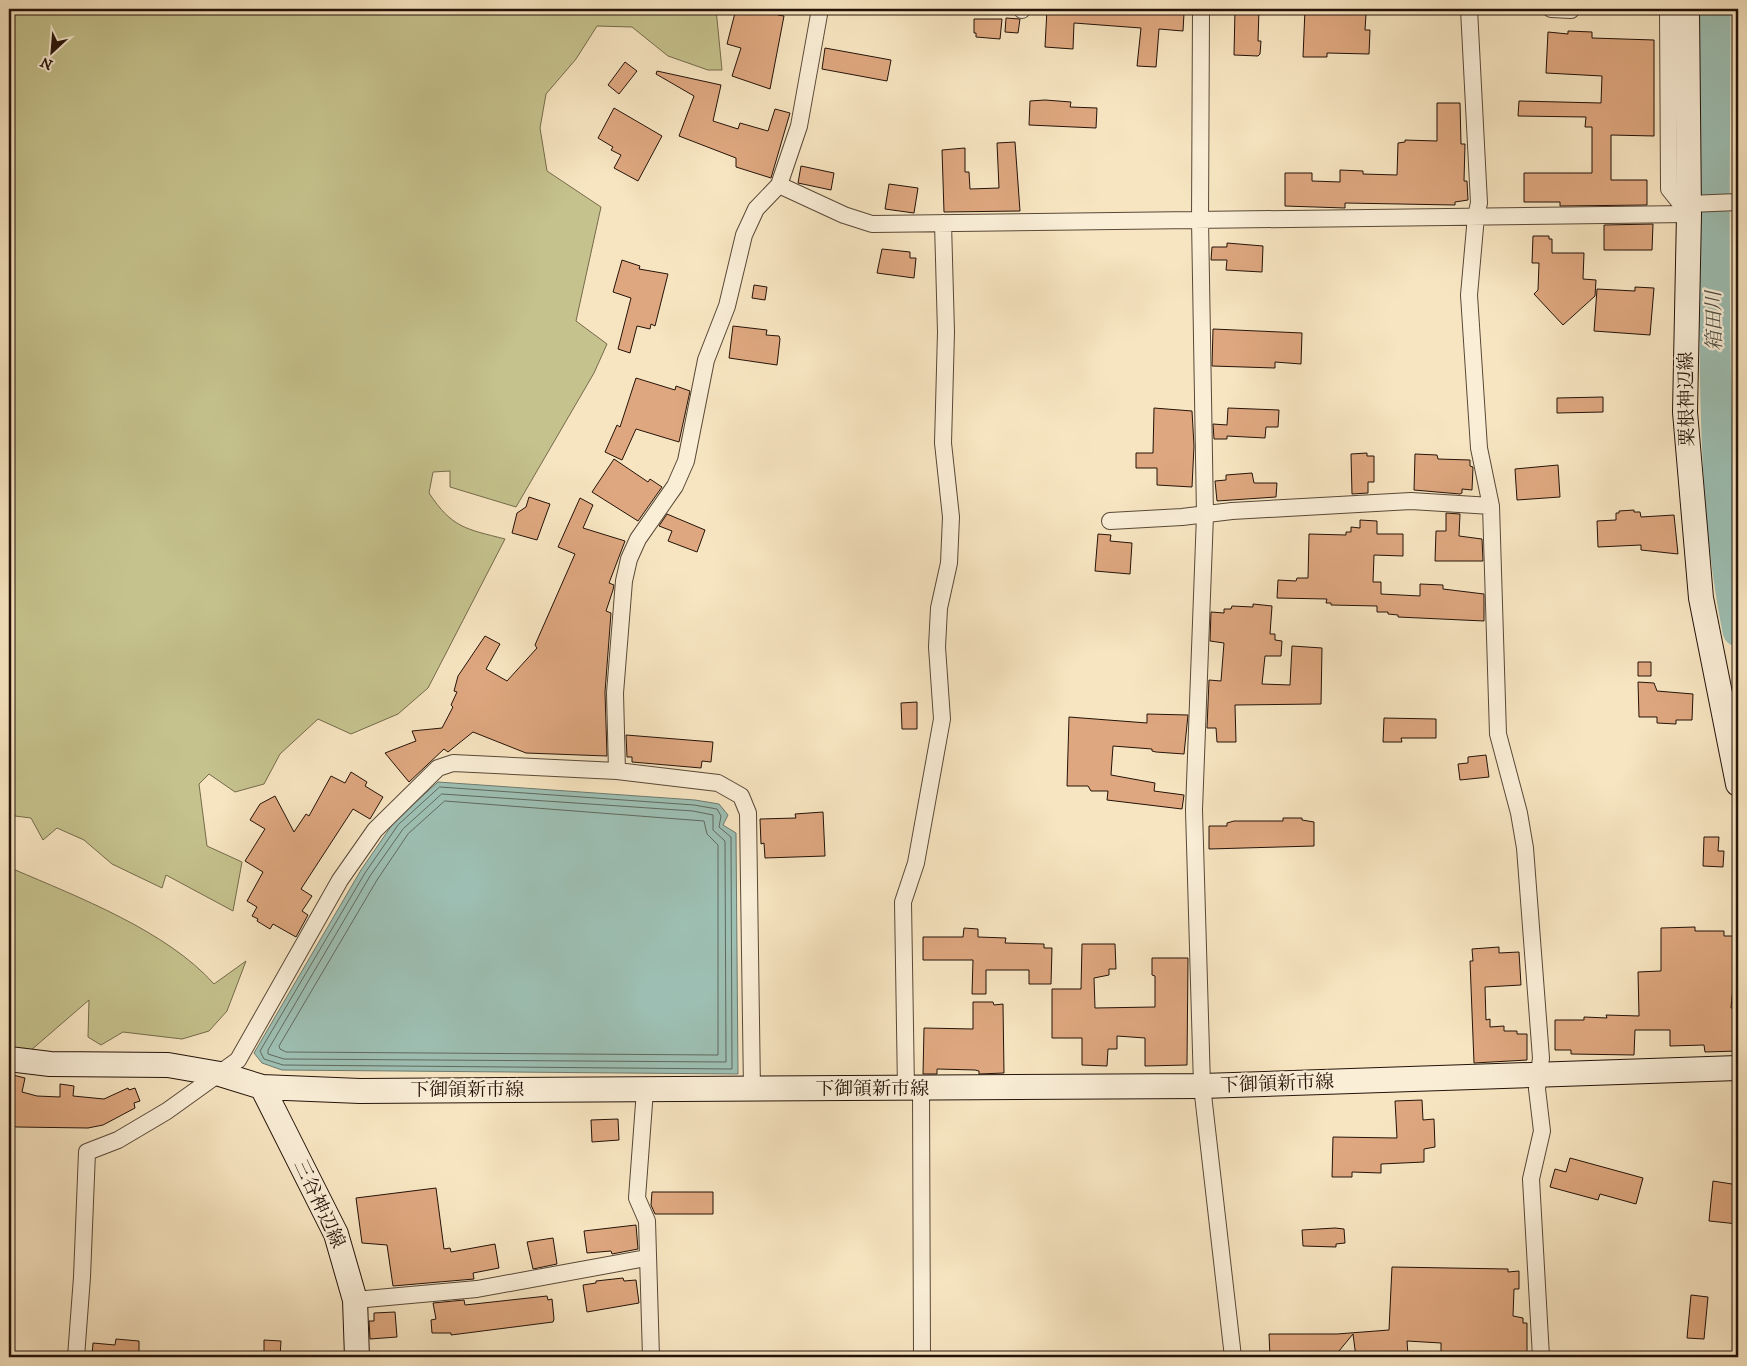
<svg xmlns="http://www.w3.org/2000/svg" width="1747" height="1366" viewBox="0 0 1747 1366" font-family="'IM FELL DW Pica','Noto Serif JP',serif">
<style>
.green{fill:#c5c28d;stroke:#746a4b}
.water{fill:#9dbfb3;stroke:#6d7a6f}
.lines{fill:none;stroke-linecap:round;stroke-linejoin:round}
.shore{stroke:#60695e;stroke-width:1}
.river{stroke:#9dbfb3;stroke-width:31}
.building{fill:#dea77f;stroke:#241309}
.street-casing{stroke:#594837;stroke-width:18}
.secondary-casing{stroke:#241309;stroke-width:26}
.street{stroke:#faeed7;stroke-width:16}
.secondary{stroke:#faeed7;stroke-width:24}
.labels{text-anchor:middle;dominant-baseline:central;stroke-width:4.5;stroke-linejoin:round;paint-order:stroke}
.street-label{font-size:19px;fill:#241309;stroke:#faeed7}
.water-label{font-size:20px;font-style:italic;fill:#4e4f44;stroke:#faeed7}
</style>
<rect width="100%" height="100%" fill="#f7e5c1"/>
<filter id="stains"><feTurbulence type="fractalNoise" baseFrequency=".004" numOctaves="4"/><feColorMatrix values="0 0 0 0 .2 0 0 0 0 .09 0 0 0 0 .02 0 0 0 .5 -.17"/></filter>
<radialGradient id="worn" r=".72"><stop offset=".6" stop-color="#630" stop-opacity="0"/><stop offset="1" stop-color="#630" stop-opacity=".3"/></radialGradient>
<!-- green -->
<path class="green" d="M9 9H716L722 70H708L668 56 632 27 597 26 576 59 546 94 540 128 547 171 601 207 576 321 607 344 594 373 516 507 450 487V471L433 472 429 493C452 528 466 529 505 539L428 688 398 714 351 734 318 719 280 754 264 784 235 792 209 774 199 784 207 846 242 862 233 911 166 875 162 888 112 864 84 840 57 828 43 840 31 818 15 816 9 804Z
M9 864 13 869C78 897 167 931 214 984L246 961 227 1011 209 1031 182 1039 123 1032 101 1045 88 1037 89 1000 30 1051 9 1050Z"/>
<!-- water -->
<path class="water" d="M438 782 695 800 719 804 728 815 723 825 736 833 738 1074 282 1070 262 1063 254 1053 361 870 394 822Z"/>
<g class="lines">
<!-- shore -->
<path class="shore" d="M440 787 694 805 717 809 721 816 719 827 731 837 732 1069 283 1065 264 1059 260 1051 365 873 398 825Z
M442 794 693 811 713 815V830L725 841 726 1062 284 1059 268 1054V1050L370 876 403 829Z
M445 801 704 821 707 834 718 845V1055L286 1052 280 1049 279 1046 377 880 408 834Z"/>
<!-- river -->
<path class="river" d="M1715 9C1715 121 1713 233 1715 345 1716 441 1719 537 1738 631"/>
</g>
<!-- building -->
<path class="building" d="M736 9H780L778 15 784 16 770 89 732 76 741 48 727 44Z
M1047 9H1140L1184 13 1183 31 1159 29 1156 67 1137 66 1141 28 1074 23 1073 49 1045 47Z
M1235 9H1259L1258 41H1261L1260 54 1258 56 1234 55Z
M1305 9H1341V13L1366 14 1365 30H1370L1369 54 1327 53V57H1303Z
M1006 18 1020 19 1018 33 1005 32Z
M974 19H1002L1000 39 976 37V33H974Z
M1568 31 1592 32V38L1654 40V136L1611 135V180H1647V205L1560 206V202H1524V173H1592V127H1585L1586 117 1518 116 1519 101 1601 103 1602 76 1546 73 1548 32 1568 34Z
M825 48 891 60 887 81 822 69Z
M625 62 637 71 619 94 608 85Z
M657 71 721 85 713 121 738 129 740 123 768 131 775 109 790 113 771 178 736 167V158L679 136 694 96 656 74Z
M1045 100 1071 102 1070 107 1097 108 1096 128 1029 125 1030 101Z
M1437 103H1460L1461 144H1465L1464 181H1467L1468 200 1455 202V205L1345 203V208L1285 206V173H1312V181L1340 182V170L1363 171V174L1397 175 1398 143 1405 142V140L1437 141Z
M614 108 662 136 638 181 614 168 621 155 611 150 613 147 598 138Z
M1015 142 1020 211 944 212 942 150 965 148V172H969L970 189 999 188 997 143Z
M801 166 834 173 831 190 798 183Z
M889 184 918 188 914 213 885 209Z
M1653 224 1652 250H1604V225Z
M1533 236H1549V239H1552V253H1584L1583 279 1596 280 1595 296 1563 325 1534 294 1538 290 1539 263H1532Z
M1227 243 1263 246 1262 272 1226 270 1227 260H1211L1212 247H1227Z
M882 249 910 252V258H916L914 278 877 273Z
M622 260 640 266 639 269 668 274 655 326 651 324 650 329 637 326 630 353 618 349 631 298 613 292Z
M754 285 767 287 765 300 752 298Z
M1635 287 1654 288 1650 335 1594 331 1597 289 1635 291Z
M733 326 767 330 766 335 779 336 780 339 777 365 729 358Z
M1213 329 1302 333 1301 364 1275 362V368L1212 366Z
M636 378 675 390 676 386 690 391 679 442 636 429 622 460 605 452 617 425 620 427Z
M1603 397V412L1557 413V398Z
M1154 408 1192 411 1194 446 1192 487 1157 485V468H1136V453H1153Z
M1228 408 1279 410 1278 427H1266L1265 438 1227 436V439H1214L1213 424 1227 425Z
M1367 453V456H1374V482H1368V493L1352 494 1351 454Z
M1415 454 1437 455 1438 459 1470 460V466L1473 467 1472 490 1462 489V493L1460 494 1414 490Z
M614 459 648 482 650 479 662 487 638 521 592 492Z
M1558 465 1560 497 1517 500 1515 469Z
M1252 473 1254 483H1277L1276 497 1217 501 1215 481 1226 480V475Z
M529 497 550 504 537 540 512 533 517 513 526 507Z
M580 498 593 505 583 528 625 541 609 583 614 585 613 590 606 611 611 613 605 692 607 756 526 753 473 732 448 752 444 749 409 782 385 753 416 741 412 731 442 728 453 707 451 705 457 692 454 691 458 676 485 636 500 644 486 669 507 681 537 648 535 645 575 554 558 547Z
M1634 510V512H1640L1641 517 1674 515 1678 554 1641 550V545L1598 547 1597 521 1616 520V513H1619V511Z
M1446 513 1460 514 1459 536 1482 539 1483 561H1435L1436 531H1446Z
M667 514 705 530 697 552 668 541 672 531 659 526Z
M1360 520 1377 521V534H1403V556L1374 555 1373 582H1381V594L1420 596V584L1443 585V589L1484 594V621L1398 617V615L1388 614V612H1377V606L1331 605V603H1326L1327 599 1277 598 1278 580 1296 581 1297 578H1308L1309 534 1346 535V532H1351V527L1360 528Z
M1098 534 1111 535 1110 541 1132 543 1130 574 1095 571Z
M1253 604 1272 606 1270 634H1275V640L1282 641 1281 656H1265L1262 684 1290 685 1292 646 1322 648 1321 704 1235 705 1236 742H1217L1216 728H1207L1209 680 1221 681 1224 643 1210 641 1211 612 1224 613V609H1231L1232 606 1253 607Z
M1638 662H1651V676H1638Z
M1638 682 1654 683 1657 691 1693 694 1692 720H1676V724L1657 723V717H1639Z
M917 702V729H902L901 703Z
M1147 714 1188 715 1184 754 1156 752 1152 751V749L1113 746 1111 775 1155 783 1154 791 1184 795 1182 809 1107 800 1108 791H1091L1088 786H1067L1069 717 1147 723Z
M1384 718 1436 719V738H1401L1402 742H1383Z
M626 735 713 742 711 762 702 761 701 768 632 762V757H627Z
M1486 755 1489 777 1460 780 1458 764 1468 763V757Z
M351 772 367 782 365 786 383 797 370 819 353 809 301 889 312 896 302 911 308 915 296 937 273 924 270 929 257 921 258 919 252 916 257 907 247 901 263 872 245 861 265 829 250 820 260 804 275 796 294 832 306 814 309 816 331 776 345 783Z
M823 812 825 856 765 858 764 843 761 844 760 819 796 818 795 814Z
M1283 818H1302V820L1314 822V846L1209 849V826H1227V823L1234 821H1283Z
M1704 837H1719L1718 851H1724L1723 867 1703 866Z
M1695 927V931H1724V936H1738V965H1735L1731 1008H1738V1051L1705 1052 1704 1045 1670 1046V1030H1635L1634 1055 1571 1054V1050H1555V1020H1584V1017L1607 1018 1606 1015 1639 1016 1638 972 1661 971V928Z
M964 928 978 929V937L1006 938 1005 943 1044 944V948H1052L1051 984H1029V970H986V994H972L973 960H923V937H963Z
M1082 944H1115L1116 969H1109V975L1094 978 1095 1008 1155 1007V976L1152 975V958H1188L1187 1065 1145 1066V1038L1117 1036V1049H1108L1107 1066 1082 1065V1038H1052V989H1081Z
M1499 947V953L1519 952 1521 985 1485 987 1486 1020 1490 1019V1027L1504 1026V1031H1517V1034H1527V1060L1474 1063 1470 961H1473L1472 949Z
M973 1002H993L994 1005 1003 1004 1004 1073 979 1074V1071L975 1070 937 1069V1074H923L924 1028 973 1029Z
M9 1074 25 1078 22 1092 37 1096 60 1097V1084L74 1086 73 1096 104 1099 128 1088 129 1090 135 1088 140 1101 134 1103 135 1108 103 1125 88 1128 17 1127 9 1126Z
M1422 1100 1423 1120 1434 1119 1435 1147 1424 1149V1162L1381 1164V1173L1352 1172V1177H1332L1333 1137 1397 1138 1395 1101Z
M618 1119 619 1140 592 1142 591 1120Z
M1570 1158 1643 1178 1636 1204 1600 1194 1598 1200 1550 1187 1555 1169 1566 1172Z
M1713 1181 1738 1185V1224L1709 1221Z
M436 1188 444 1249 450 1248 451 1252 495 1244 499 1268 473 1273 474 1279 393 1286 387 1245 362 1243 356 1198Z
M652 1192H713V1214H655L651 1205Z
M636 1225 638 1249 612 1254 611 1251 587 1253 584 1231Z
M1335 1228 1344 1229 1345 1243 1336 1244V1247L1303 1246 1302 1230Z
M553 1238 557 1264 533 1269 527 1242Z
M1392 1267 1508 1269V1272L1519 1271V1289H1514L1513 1316 1523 1318V1323H1527V1355L1525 1357H1441V1343L1407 1341 1408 1355 1356 1357 1353 1334 1334 1357H1270L1269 1334H1337L1389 1330Z
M623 1278 624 1281 636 1280 639 1303 587 1312 583 1285 596 1283V1281Z
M1691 1295 1708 1297 1704 1339 1687 1338Z
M547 1296 548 1300 552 1299 554 1319 553 1322 451 1335V1333H432L431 1320 436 1319 433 1303 464 1300 465 1305Z
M395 1312 397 1337 370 1339 369 1321H374V1313Z
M116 1339 139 1341V1357H92L93 1343 115 1345Z
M264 1340 281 1341 280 1357 264 1356Z"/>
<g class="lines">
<defs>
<path id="street" d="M1201 9 1200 220 1205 515 1194 810 1202 1086 1233 1357
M1469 9 1479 203 1476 216 1469 295 1479 448 1491 506 1498 734 1519 813 1525 848 1541 1058 1537 1089 1542 1131 1531 1179 1541 1357
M1551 9 1571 10
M1668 9 1669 189 1689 214
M1022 10V9
M779 185 844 215 872 224 1689 214
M1689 204 1738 202
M1110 521 1182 517 1232 511 1411 501 1491 506
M617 771 615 693 624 581 629 559 638 539 675 486 686 461 706 360 727 306 744 235 756 209 779 185 799 126 820 9
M906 1089 903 902 916 863 942 719 937 647 939 608 949 563 951 517 943 443 946 332 943 223
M921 1089 922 1357
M645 1090 637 1198 647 1221 651 1357
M355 1300 477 1289 646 1258
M76 1357 82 1277 87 1152 118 1140 167 1111 238 1060 340 880 375 830 438 768 453 763 617 771 718 783 741 796 748 813 752 1090"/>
<path id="secondary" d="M1687 9 1689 214 1685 412 1701 598 1738 784
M9 1059 50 1064 168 1065 220 1074 262 1087 360 1091 1202 1086 1738 1068
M262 1087 336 1234 355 1300 357 1357"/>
</defs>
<!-- street casing -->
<use href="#street" class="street-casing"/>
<!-- secondary casing -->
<use href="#secondary" class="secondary-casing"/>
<!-- street -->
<use href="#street" class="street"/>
<!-- secondary -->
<use href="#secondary" class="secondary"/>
</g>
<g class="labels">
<!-- street labels -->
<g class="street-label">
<text transform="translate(1687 399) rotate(-91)">粟根神辺線</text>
<text transform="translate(1277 1084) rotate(-2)">下御領新市線</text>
<text x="872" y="1089">下御領新市線</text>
<text x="467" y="1090">下御領新市線</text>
<text transform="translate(319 1204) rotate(65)">三谷神辺線</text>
</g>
<!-- water labels -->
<g class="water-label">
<text transform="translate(1715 321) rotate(-91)">箱田川</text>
</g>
</g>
<!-- margin -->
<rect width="1747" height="1366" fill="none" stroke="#f7e5c1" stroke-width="30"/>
<rect x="10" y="10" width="1727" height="1346" fill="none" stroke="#241309" stroke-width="2.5"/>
<rect x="15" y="15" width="1717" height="1336" fill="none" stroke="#241309"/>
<!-- north arrow -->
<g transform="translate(52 52) rotate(206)" stroke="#faeed7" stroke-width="4" paint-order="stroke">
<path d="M0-4L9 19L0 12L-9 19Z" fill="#241309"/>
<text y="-8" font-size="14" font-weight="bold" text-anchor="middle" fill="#241309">N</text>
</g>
<rect width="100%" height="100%" filter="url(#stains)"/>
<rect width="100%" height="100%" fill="url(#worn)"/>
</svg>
